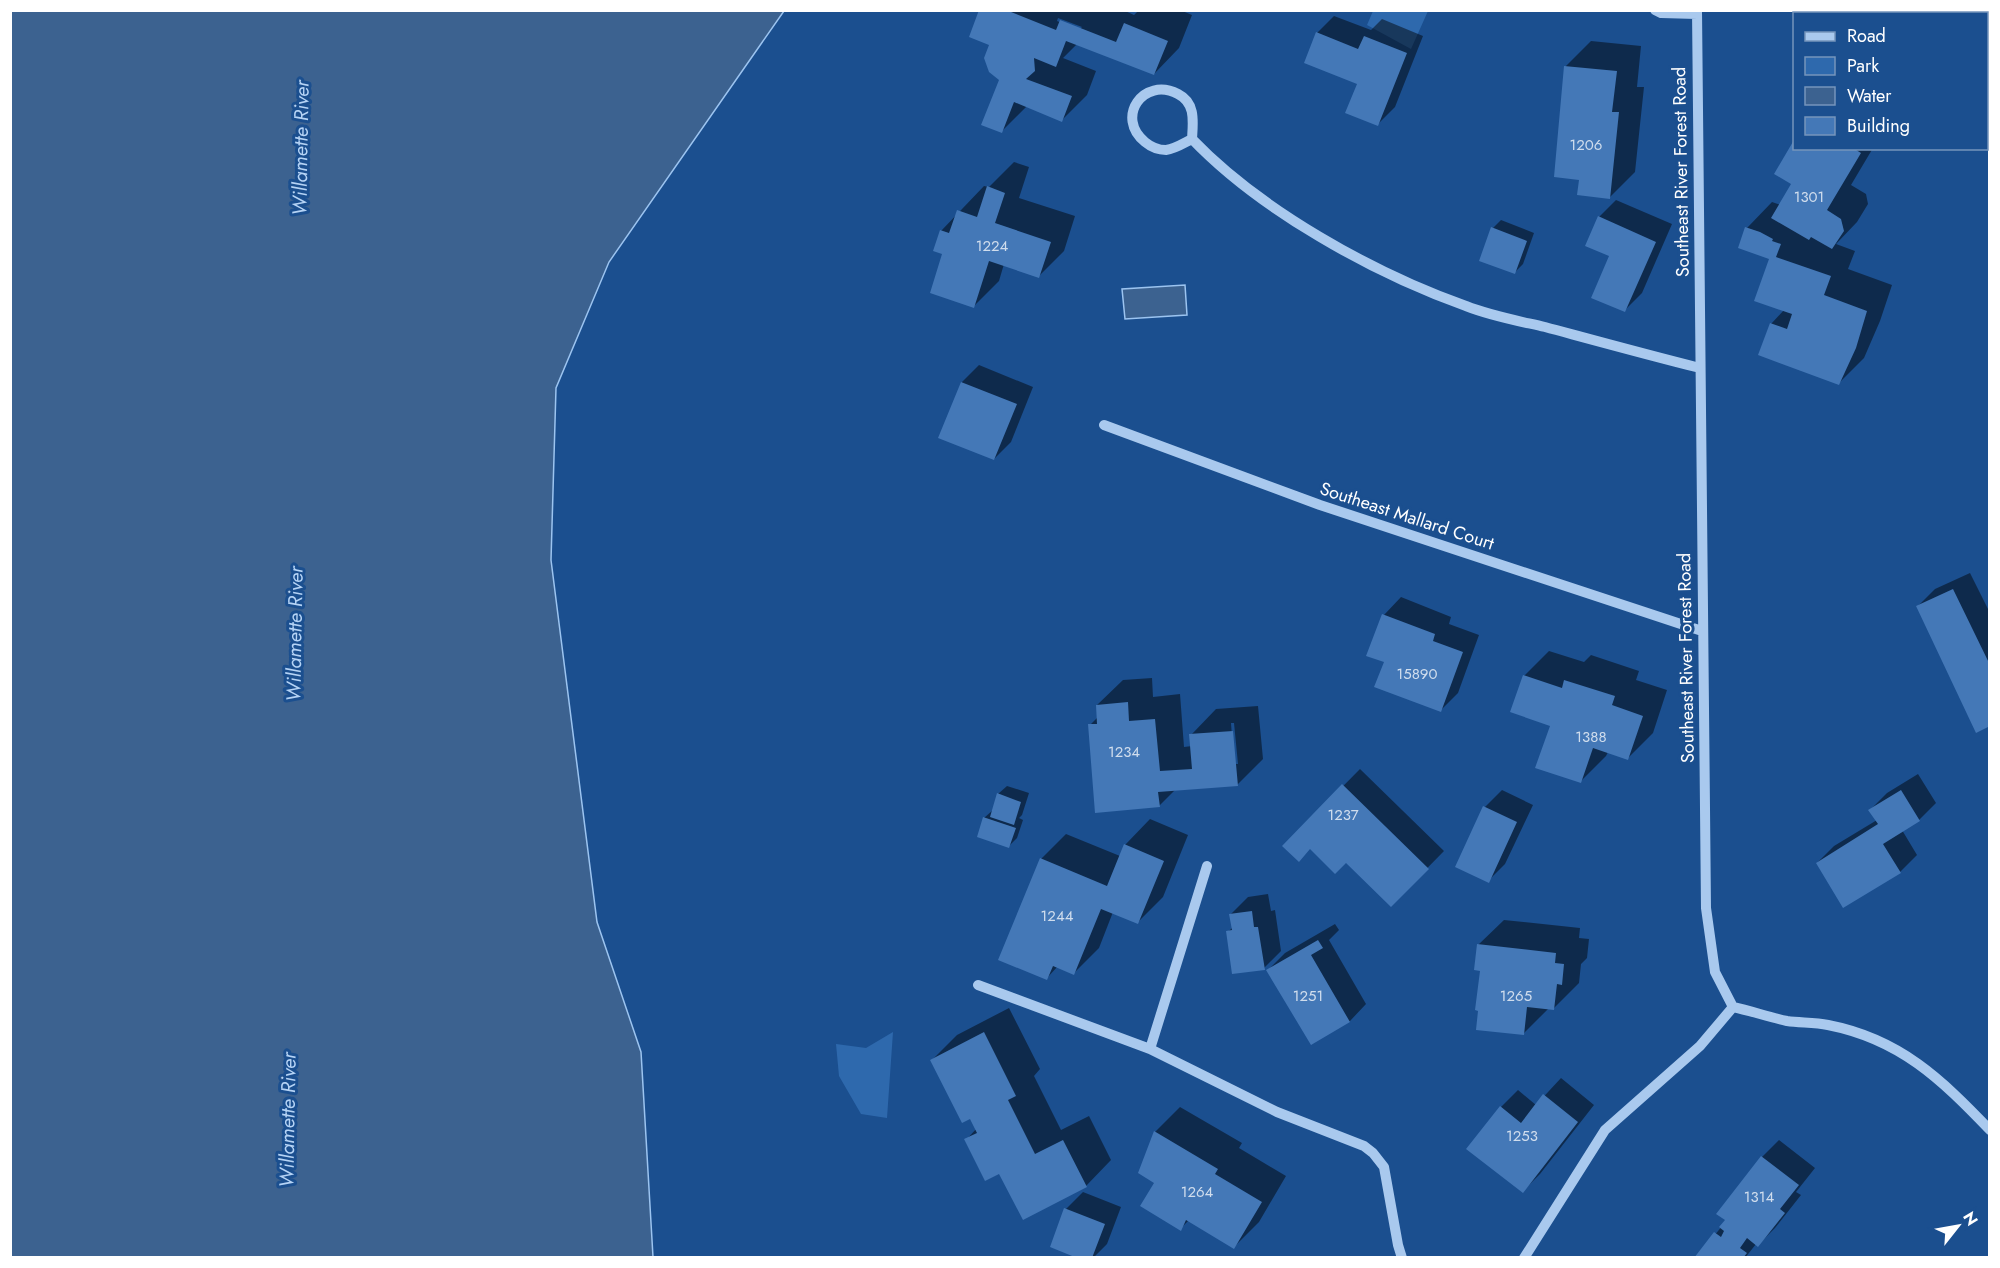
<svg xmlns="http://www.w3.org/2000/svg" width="2000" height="1268" viewBox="0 0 2000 1268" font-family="Jost,sans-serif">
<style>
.green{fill:#2e69ad}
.water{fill:#3c6290;stroke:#9cc4f0;stroke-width:1.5}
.shadow{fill:#0007;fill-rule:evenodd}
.building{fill:#4478b7}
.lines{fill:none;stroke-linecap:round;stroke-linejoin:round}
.minor{stroke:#a9c9ee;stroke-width:10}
.labels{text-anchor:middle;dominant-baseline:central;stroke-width:6;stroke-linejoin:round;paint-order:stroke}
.number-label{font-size:15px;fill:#d0dded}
.street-label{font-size:18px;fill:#fff;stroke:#1b4f8f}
.water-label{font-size:20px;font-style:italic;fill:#b5d3f5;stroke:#1b4f8f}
</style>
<rect width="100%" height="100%" fill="#1b4f8f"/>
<!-- green -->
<path class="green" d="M1373 11V10L1428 11 1411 49 1367 25Z
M893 1032 887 1118 861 1114 839 1076 836 1044 866 1048Z"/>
<!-- water -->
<path class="water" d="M10 11H784L609 262 556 388 551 560 597 922 641 1052 653 1257H11Z
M1185 285 1187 315 1125 319 1122 289Z"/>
<!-- shadow -->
<path class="shadow" d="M980 10H1123L1134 15 1139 10H1180L1192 15 1179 48 1154 74 1077 44 1063 58 1096 71 1087 95 1062 120 1027 106 1002 131 1001 79ZM1058 18 1082 27 1079 30 1057 21Z
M1826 10H1911L1916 14H1824Z
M1334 16 1371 30 1382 19 1423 36 1395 107 1378 124 1359 83 1317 33Z
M1591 41 1641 46 1637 87H1644L1635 172 1610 197 1580 178 1566 66Z
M1794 142V148H1873L1851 185 1866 194 1868 204 1857 222 1836 244 1855 251 1848 269 1892 285 1880 321 1864 358 1839 383 1771 324 1784 310 1771 258 1747 228 1772 202 1781 205 1793 184 1776 173Z
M1014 162 1029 167 1019 198 1075 216 1064 251 1039 276 1004 264 999 281 974 306 944 253 941 231 984 186 989 187Z
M1616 200 1672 224 1642 293 1625 310 1599 217Z
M1501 220 1534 233 1523 264 1514 273 1493 228Z
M979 365 1033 387 1011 442 994 459 940 437 962 382Z
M1970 573 1990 613V725L1918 606 1935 589Z
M1401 597 1451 617 1449 624 1479 635 1458 693 1441 710 1385 661 1368 655 1384 615Z
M1549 651 1584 662 1591 655 1639 671 1636 680 1667 690 1653 733 1628 758 1608 752 1606 756 1581 781 1524 676Z
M1152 678 1153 697 1180 694 1184 747 1192 746 1191 735 1216 709 1258 706 1263 759 1237 785 1175 790 1159 806 1090 725 1098 717 1097 705 1123 680ZM1231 723H1234L1238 764H1234Z
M1360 769 1444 851 1391 905 1346 861 1310 848 1284 846Z
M1918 774 1936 803 1919 820 1902 830 1917 855 1900 872 1817 863 1834 846 1877 820 1870 810 1887 793Z
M1007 786 1029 793 1022 815 1019 818 1023 820 1017 838 1009 846 984 818 993 810 998 794Z
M1502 790 1533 805 1505 864 1488 881 1485 807Z
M1150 819 1188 835 1163 897 1138 922 1113 912 1099 948 1074 973 1058 966 1047 978 1041 859 1066 834 1120 856 1125 845Z
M1268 894 1271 911 1275 910 1281 951 1264 968 1228 932 1233 927 1231 914 1248 897Z
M1504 920 1580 928 1579 938 1589 939 1587 958 1581 964 1579 983 1554 1008H1549L1523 1034 1481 970 1478 945Z
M1335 924 1339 930 1329 940 1366 1004 1350 1021 1311 1043 1268 970 1285 953Z
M1009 1008 1040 1069 1034 1076 1061 1130 1089 1116 1111 1160 1086 1186 1000 1172 966 1140 977 1128 932 1060 957 1035Z
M1561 1078 1594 1105 1540 1174 1523 1191 1501 1107 1518 1090 1536 1105Z
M1180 1107 1242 1143 1239 1148 1286 1176 1259 1222 1234 1247 1189 1220 1180 1229 1156 1183 1155 1132Z
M1779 1140 1815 1168 1796 1192 1801 1195 1775 1228 1758 1245 1756 1244 1745 1258H1696L1727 1220 1718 1214 1762 1157Z
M1083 1192 1121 1207 1107 1244 1093 1258H1082L1066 1209Z"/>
<!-- building -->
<path class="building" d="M979 10H1006L1056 30 1060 20 1116 42 1124 23 1168 41 1154 75 1066 41 1056 67 1034 58 1035 71 1026 79 1072 96 1062 122 1014 102 1002 133 981 125 999 80 989 72 984 58 989 45 969 37Z
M1824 10H1883L1881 14H1822Z
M1316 32 1358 49 1364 36 1407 53 1378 126 1345 113 1357 84 1304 63Z
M1564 66 1617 71 1612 112H1619L1610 199 1577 195 1579 180 1554 177Z
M1794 140V148H1853L1861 153 1827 210 1841 219 1844 231 1832 249 1811 237 1809 240 1771 218 1791 184 1774 174Z
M987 186 1005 193 995 223 1051 242 1039 278 989 261 974 308 930 293 942 254 933 251 940 230 949 233 957 210 977 217Z
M1598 216 1656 242 1625 312 1591 298 1609 256 1585 246Z
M1491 227 1527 241 1515 274 1479 261Z
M1745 227 1760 232 1773 239 1772 241 1781 244 1776 257 1831 276 1824 295 1867 311 1856 348 1839 385 1758 355 1770 323 1787 329 1792 314 1754 301 1769 259 1738 248Z
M961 382 1017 404 994 460 938 438Z
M1953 589 1990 665V726L1976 733 1916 606Z
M1382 614 1435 634 1433 641 1463 652 1441 712 1374 687 1384 662 1366 656Z
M1523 675 1562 688 1564 680 1615 696 1612 705 1643 716 1628 760 1593 748 1581 783 1535 768 1550 726 1510 712Z
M1128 702 1129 721 1155 719 1160 771 1192 769 1189 734 1233 731 1238 786 1158 792 1160 807 1095 813 1088 724H1097L1096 705Z
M1342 784 1429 869 1391 907 1346 863 1335 874 1310 849 1299 862 1282 846Z
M1901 790 1920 821 1883 844 1901 873 1843 908 1816 863 1878 824 1868 810Z
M997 793 1021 802 1014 825 990 817Z
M1483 806 1517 822 1489 883 1455 867Z
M983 817 1016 828 1009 848 977 837Z
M1124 844 1164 861 1138 924 1101 909 1074 975 1053 966 1047 980 998 960 1040 858 1107 886Z
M1252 911 1254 927H1258L1265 970 1232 974 1226 931 1232 930 1229 914Z
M1318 940 1323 948 1311 955 1350 1022 1311 1045 1266 970Z
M1477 944 1556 953 1555 963 1564 964 1562 985 1557 984 1554 1010 1527 1007 1524 1035 1476 1030 1478 1011 1475 1010 1480 971 1474 970Z
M984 1032 1016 1096 1008 1100 1035 1154 1063 1140 1087 1187 1023 1220 999 1174 985 1181 964 1139 977 1133 970 1119 962 1123 930 1060Z
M1543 1094 1578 1122 1523 1193 1466 1149 1500 1106 1521 1123Z
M1154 1131 1218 1169 1215 1174 1262 1202 1234 1249 1186 1220 1181 1231 1140 1206 1154 1183 1138 1173Z
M1761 1156 1799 1185 1780 1209 1785 1213 1758 1247 1747 1238 1740 1248 1747 1253 1743 1258H1694L1714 1232 1721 1237 1724 1231 1719 1227 1725 1220 1716 1214Z
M1064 1208 1105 1224 1092 1258H1077L1050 1247Z"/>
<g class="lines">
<!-- minor -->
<path class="minor" d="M1655 10 1661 13 1697 14
M1697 10 1706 908 1715 972 1733 1007C1751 1011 1769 1017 1787 1021 1800 1023 1814 1022 1828 1025 1900 1039 1941 1079 1990 1130
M1192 139C1184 143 1175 149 1166 150 1158 150 1151 147 1145 142 1115 118 1143 76 1178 94 1196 103 1193 122 1192 139 1260 210 1373 273 1466 306 1491 316 1519 321 1545 327 1597 341 1648 355 1700 368
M1104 425 1320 505 1702 631
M978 985 1150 1049 1277 1112 1364 1146 1373 1153 1384 1167 1398 1245 1402 1258
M1150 1049 1207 866
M1524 1258 1605 1130 1700 1046 1733 1007"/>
</g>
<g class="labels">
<!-- number labels -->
<g class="number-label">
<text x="1586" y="145">1206</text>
<text x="1809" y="197">1301</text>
<text x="992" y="246">1224</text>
<text x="1417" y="674">15890</text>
<text x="1591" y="737">1388</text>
<text x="1124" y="752">1234</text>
<text x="1343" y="815">1237</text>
<text x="1057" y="916">1244</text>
<text x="1308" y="996">1251</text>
<text x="1516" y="996">1265</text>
<text x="1522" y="1136">1253</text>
<text x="1197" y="1192">1264</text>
<text x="1759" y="1197">1314</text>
</g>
<!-- street labels -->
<g class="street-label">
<text transform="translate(1681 172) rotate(-91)">Southeast River Forest Road</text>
<text transform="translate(1407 516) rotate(18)">Southeast Mallard Court</text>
<text transform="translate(1686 658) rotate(-91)">Southeast River Forest Road</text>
</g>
<!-- water labels -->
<g class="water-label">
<text transform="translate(301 148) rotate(-89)">Willamette River</text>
<text transform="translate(295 634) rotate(-89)">Willamette River</text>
<text transform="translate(288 1120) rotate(-89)">Willamette River</text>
</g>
</g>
<!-- border -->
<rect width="2000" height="1268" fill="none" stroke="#ffffff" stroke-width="24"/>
<!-- legend -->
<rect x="1793" y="12" width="195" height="138" fill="#1b4f8f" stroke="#7695bc" stroke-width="1.5"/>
<rect x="1805" y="32" width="30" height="9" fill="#a9c9ee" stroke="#7695bc" stroke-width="1.5"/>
<text x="1847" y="42" font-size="18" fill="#ffffff">Road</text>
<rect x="1805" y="57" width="30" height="18" fill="#2e69ad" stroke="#7695bc" stroke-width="1.5"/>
<text x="1847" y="72" font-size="18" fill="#ffffff">Park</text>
<rect x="1805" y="87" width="30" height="18" fill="#3c6290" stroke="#7695bc" stroke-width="1.5"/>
<text x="1847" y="102" font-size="18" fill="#ffffff">Water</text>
<rect x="1805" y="117" width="30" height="18" fill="#4478b7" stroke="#7695bc" stroke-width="1.5"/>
<text x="1847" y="132" font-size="18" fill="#ffffff">Building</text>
<!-- north arrow -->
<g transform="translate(1958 1226) rotate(59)" stroke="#1b4f8f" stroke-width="4.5" paint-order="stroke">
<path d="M0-4.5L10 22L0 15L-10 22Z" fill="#ffffff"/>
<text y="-9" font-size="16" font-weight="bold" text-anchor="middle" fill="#ffffff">N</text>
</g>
</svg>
